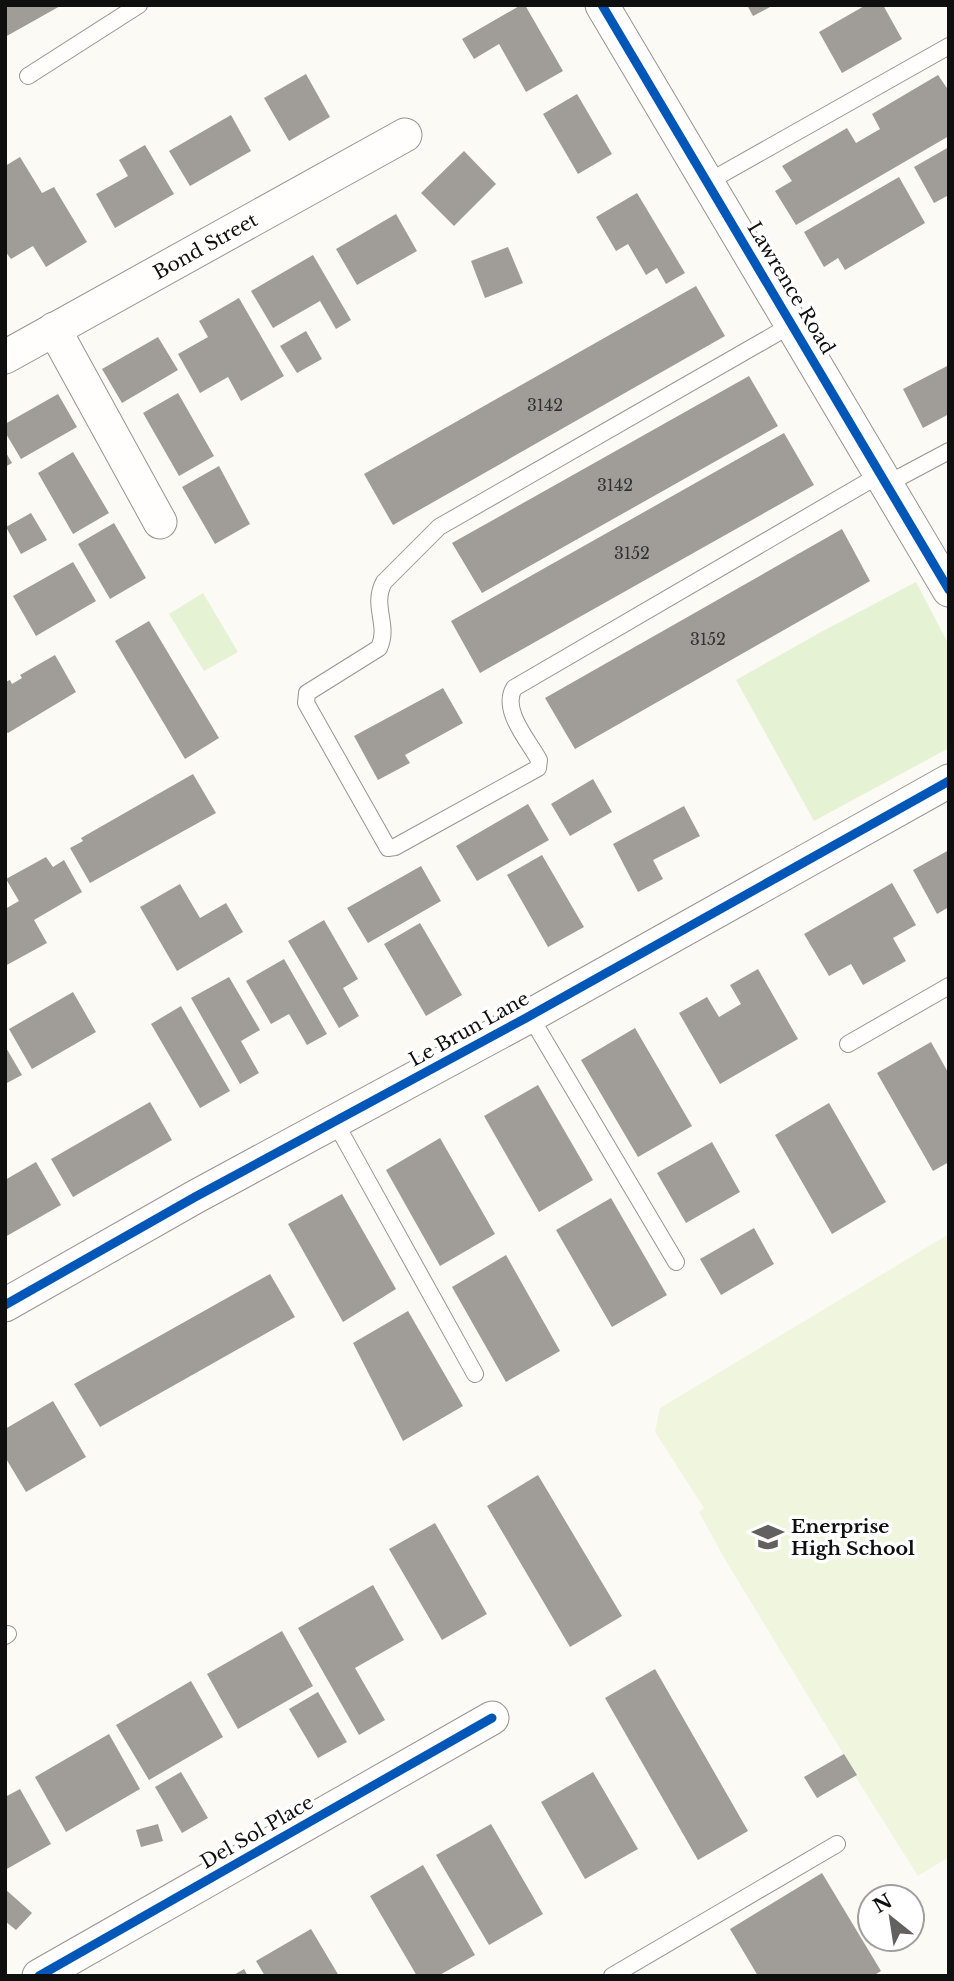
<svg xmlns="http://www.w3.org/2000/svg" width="954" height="1981" viewBox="0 0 954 1981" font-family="'Libre Baskerville',serif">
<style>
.green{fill:#e6f2d4}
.pitch{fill:#eff6dd}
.building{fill:#a09d99}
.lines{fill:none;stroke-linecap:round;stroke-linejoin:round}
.lane-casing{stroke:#969592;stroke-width:18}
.street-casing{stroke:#969592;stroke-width:35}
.lane{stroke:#fffefd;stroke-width:16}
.street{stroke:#fffefd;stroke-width:33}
.cycleway-casing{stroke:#fff;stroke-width:13}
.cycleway{stroke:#0057b8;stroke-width:9}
.labels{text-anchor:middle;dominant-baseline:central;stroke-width:7;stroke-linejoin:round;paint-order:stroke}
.number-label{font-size:16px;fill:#333232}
.street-label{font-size:19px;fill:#0f0f0f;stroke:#fff}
.poi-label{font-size:19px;font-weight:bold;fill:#0f0f0f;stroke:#fff;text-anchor:start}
</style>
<rect width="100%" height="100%" fill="#fcfaf4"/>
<!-- green -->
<path class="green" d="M916 582 949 645V748L814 821 736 680 821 632Z
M203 593 238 652 204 671 169 614Z"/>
<!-- pitch -->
<path class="pitch" d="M949 1234V1857L918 1876 855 1776 856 1775 723 1556 699 1512 704 1508 655 1432 660 1408Z"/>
<!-- building -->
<path class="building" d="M5 5H62L5 37Z
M521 5H525L563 71 526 92 499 44 474 59 462 39Z
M747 5H774L753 16Z
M866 5H883L902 39 842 73 819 32Z
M306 74 330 117 289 141 264 98Z
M938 75 949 91V136L796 225 775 191 792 181 782 166 847 128 856 143 880 129 872 114Z
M577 94 612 154 578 174 543 114Z
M231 115 251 151 190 186 169 151Z
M145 145 174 194 115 228 96 194 128 176 119 160Z
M949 147V195L934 203 914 167Z
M464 151 496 184 454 226 421 193Z
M20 157 42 193 54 187 87 242 46 267 33 246 11 259 5 251V166Z
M899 177 925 223 845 270 838 258 824 267 804 232Z
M637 193 685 273 666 284 657 268 646 275 628 244 616 251 596 217Z
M396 214 417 251 357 285 336 249Z
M508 247 523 283 485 298 471 261Z
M313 255 351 320 336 329 320 301 273 328 251 291Z
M696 286 725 336 393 525 364 474Z
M239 298 284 376 241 401 228 377 200 393 178 354 208 337 199 321Z
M306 331 322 359 297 373 280 346Z
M158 337 178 370 122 403 102 369Z
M949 365V414L923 428 903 389Z
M749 376 778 426 482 593 452 543Z
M178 393 214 456 179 476 143 413Z
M58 394 77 427 21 459 5 432V424Z
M784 433 814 485 480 673 451 621Z
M5 451 12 463 5 467Z
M73 452 109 513 73 534 38 473Z
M219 466 250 524 215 544 182 487Z
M31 513 47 540 21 554 6 527Z
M114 523 146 578 110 599 78 544Z
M842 529 870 581 575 749 545 698Z
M73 562 96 601 36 636 13 596Z
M149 621 219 738 185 759 115 641Z
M55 655 76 692 8 733 5 731V682L10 680 12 684 22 678 20 675Z
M443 688 463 723 405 755 410 763 378 780 354 736Z
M193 774 216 813 90 883 70 848 83 841 81 838Z
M593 779 612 812 570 836 551 804Z
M528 804 549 840 477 881 456 846Z
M684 806 700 836 653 860 663 879 638 892 613 844Z
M949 850V907L937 914 913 870Z
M542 855 584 927 548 947 507 875Z
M46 857 53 867 64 860 82 892 34 920 47 943 5 966V909L19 901 6 879Z
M421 866 441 901 368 943 347 908Z
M892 883 916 925 893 938 906 961 863 985 851 964 829 976 804 934Z
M180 884 200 918 226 903 243 932 177 971 140 907Z
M324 920 358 979 343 988 359 1016 339 1028 288 941Z
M420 923 462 995 426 1016 384 944Z
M284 959 327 1034 307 1045 289 1014 271 1024 246 981Z
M758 969 798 1039 720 1084 679 1013 707 997 719 1017 741 1004 730 985Z
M229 977 260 1030 241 1041 259 1073 240 1084 191 998Z
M73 992 96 1032 32 1069 9 1029Z
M181 1006 230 1091 200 1108 151 1024Z
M635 1028 692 1126 638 1157 581 1060Z
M931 1042 949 1074V1162L933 1171 877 1073Z
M5 1046 22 1075 5 1084Z
M538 1085 593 1180 539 1212 484 1116Z
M150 1102 172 1140 73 1197 51 1159Z
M829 1103 886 1202 832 1234 775 1135Z
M440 1138 495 1234 440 1266 386 1170Z
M712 1142 740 1192 686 1223 657 1173Z
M36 1162 61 1205 5 1237V1180Z
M342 1194 396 1289 343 1322 288 1224Z
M611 1198 667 1295 612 1327 556 1230Z
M754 1228 774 1264 721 1295 700 1259Z
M506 1255 560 1351 506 1382 452 1287Z
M270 1274 295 1317 100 1427 74 1384Z
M408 1311 463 1406 403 1441 353 1343Z
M53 1401 86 1457 26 1492 5 1457V1429Z
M538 1475 622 1616 570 1647 487 1506Z
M435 1523 487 1614 442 1640 389 1549Z
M373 1585 404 1640 355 1668 385 1720 359 1735 298 1628Z
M282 1631 313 1686 238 1729 207 1674Z
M655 1669 748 1831 698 1860 605 1698Z
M191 1681 223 1737 149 1780 116 1725Z
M318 1692 347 1742 318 1758 289 1709Z
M109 1734 140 1789 66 1832 35 1777Z
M844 1754 857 1775 817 1798 804 1777Z
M181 1772 208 1818 182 1833 155 1787Z
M593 1772 638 1849 585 1879 541 1802Z
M20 1789 51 1844 5 1870V1797Z
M158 1824 163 1841 141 1847 136 1830Z
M491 1824 543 1914 489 1945 436 1855Z
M423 1865 475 1955 438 1976H417L370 1896Z
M822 1873 881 1971 873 1976H758L730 1929Z
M5 1889 32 1913 16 1930 5 1921Z
M311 1929 339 1976H265L256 1961Z
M244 1969 248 1976H232Z"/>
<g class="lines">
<defs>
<path id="lane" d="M28 76 139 5
M708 182 949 46
M793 324 439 527 384 582C371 606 390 625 379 648L307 693 306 703 388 848 395 847 538 768 539 760C528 740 501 710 514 688L881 474
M887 484 949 451
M530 1016 676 1262
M848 1044 949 986
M335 1122 475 1374
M5 1636 8 1634
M612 1976 837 1844"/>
<g id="street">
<path d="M602 5 949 590"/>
<path d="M54 329 160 522"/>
<path id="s1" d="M5 357 405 135"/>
<path d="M5 1305 195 1197 526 1018 949 781"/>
<path d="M39 1976 492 1718"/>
</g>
</defs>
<!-- lane casing -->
<use href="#lane" class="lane-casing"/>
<!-- street casing -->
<use href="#street" class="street-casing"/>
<!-- lane -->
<use href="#lane" class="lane"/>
<!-- street -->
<use href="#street" class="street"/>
<defs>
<path id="cycleway" d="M602 5 949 590
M5 1305 195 1197 526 1018 949 781
M39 1976 492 1718"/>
</defs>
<!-- cycleway casing -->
<use href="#cycleway" class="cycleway-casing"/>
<!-- cycleway -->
<use href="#cycleway" class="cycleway"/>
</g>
<!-- icons -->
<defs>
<symbol id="school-bare" viewBox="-9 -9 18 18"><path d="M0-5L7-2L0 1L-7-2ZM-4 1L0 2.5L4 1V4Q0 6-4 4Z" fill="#62615f" stroke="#fff" stroke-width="2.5" paint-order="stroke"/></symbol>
</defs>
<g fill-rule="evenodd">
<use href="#school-bare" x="746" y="1515" width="44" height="44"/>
</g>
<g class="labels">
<!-- number labels -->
<g class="number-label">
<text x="545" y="405">3142</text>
<text x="615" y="485">3142</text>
<text x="632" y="553">3152</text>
<text x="708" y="639">3152</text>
</g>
<!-- street labels -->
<g class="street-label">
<text stroke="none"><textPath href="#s1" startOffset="229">Bond Street</textPath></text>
<text transform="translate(791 288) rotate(59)">Lawrence Road</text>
<text transform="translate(469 1029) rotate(-29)">Le Brun Lane</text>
<text transform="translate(257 1832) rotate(-30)">Del Sol Place</text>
</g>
<!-- poi labels -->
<g class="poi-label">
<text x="791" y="1526">Enerprise<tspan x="791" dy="22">High School</tspan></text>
</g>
</g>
<!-- border -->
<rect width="954" height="1981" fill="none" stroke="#0f0f0f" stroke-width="14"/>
<!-- north arrow -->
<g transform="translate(891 1918) rotate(330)"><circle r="33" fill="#ffffff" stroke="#9f9f9f" stroke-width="2"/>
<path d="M0-5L12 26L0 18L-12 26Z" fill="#62615f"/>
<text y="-10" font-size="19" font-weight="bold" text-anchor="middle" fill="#0f0f0f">N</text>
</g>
</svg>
